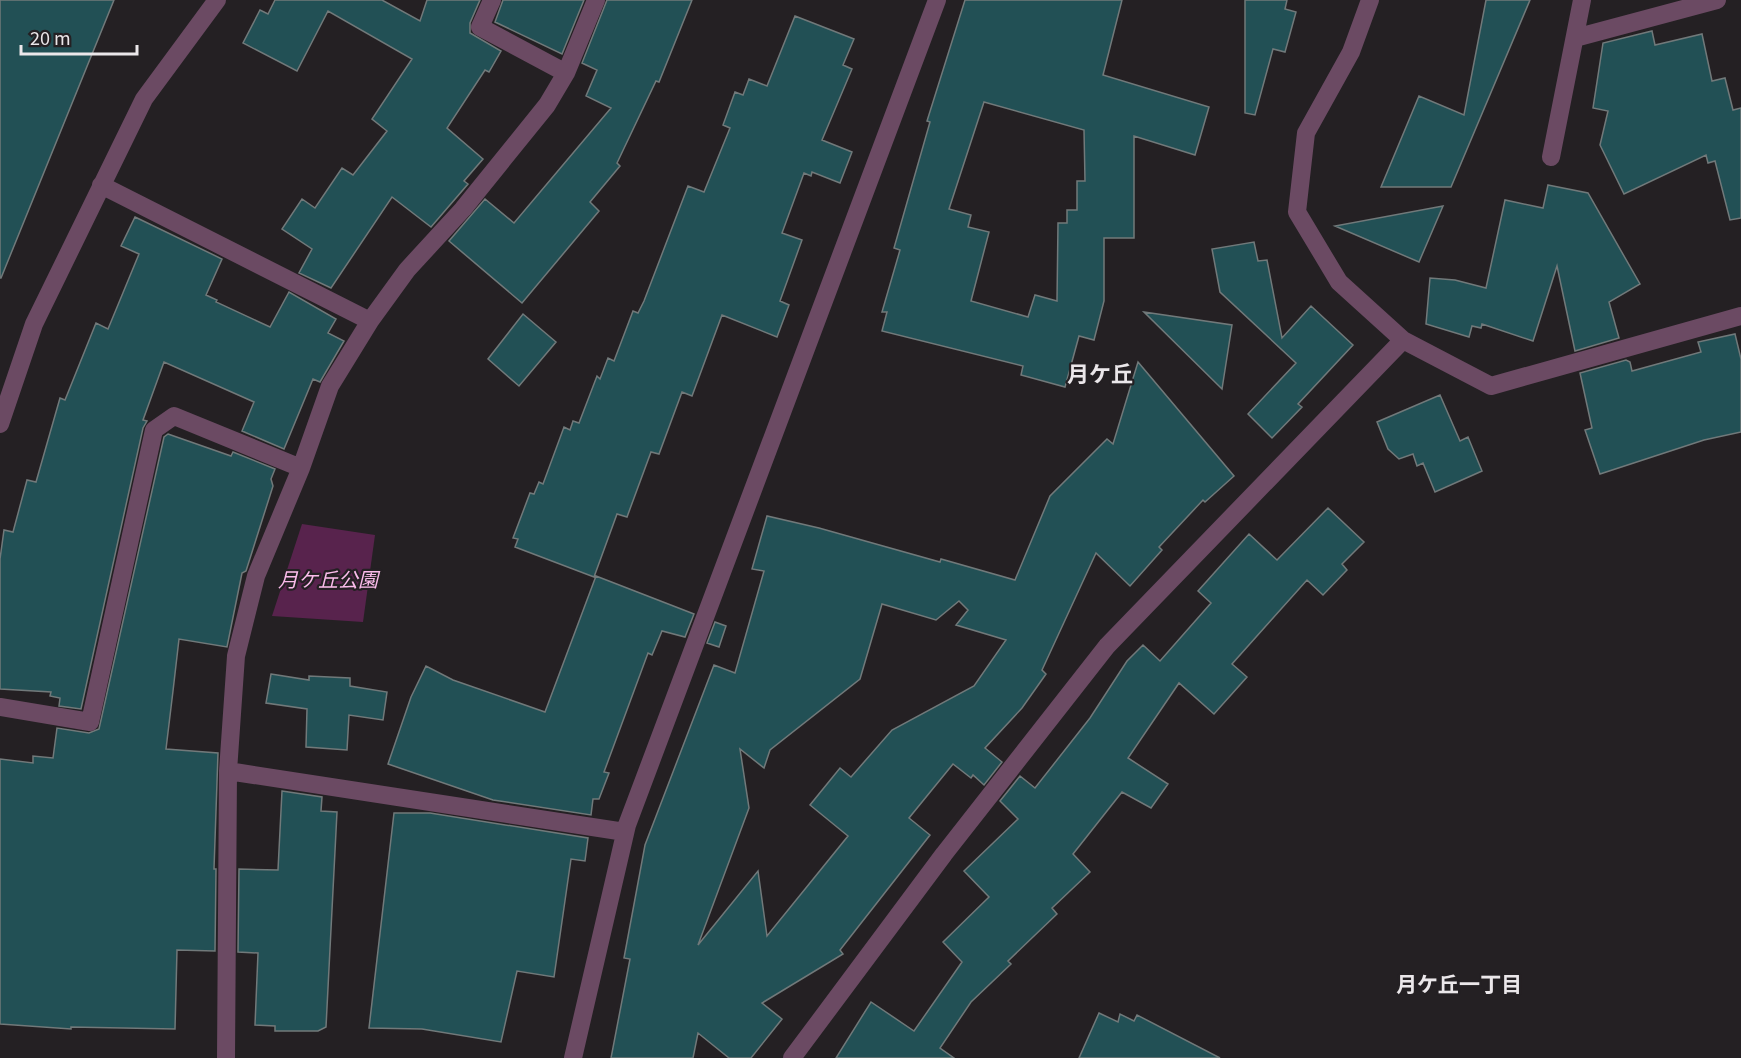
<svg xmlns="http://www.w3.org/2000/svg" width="1741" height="1058" viewBox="0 0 1741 1058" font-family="Georgia,'Noto Sans JP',serif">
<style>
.green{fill:#58234d}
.building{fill:#225055;stroke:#71797a;stroke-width:1.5;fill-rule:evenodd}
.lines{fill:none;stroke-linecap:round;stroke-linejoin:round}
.minor{stroke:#6b4a63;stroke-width:18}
.labels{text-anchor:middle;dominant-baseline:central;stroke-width:4.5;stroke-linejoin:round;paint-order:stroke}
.park-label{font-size:20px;font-style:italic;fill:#fabbea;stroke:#242023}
.neighbourhood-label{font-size:21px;font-weight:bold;fill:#ebe7ea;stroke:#242023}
.quarter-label{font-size:22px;font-weight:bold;fill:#ebe7ea;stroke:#242023}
</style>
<rect width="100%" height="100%" fill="#242023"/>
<!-- green -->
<path class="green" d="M302 524 375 535 363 622 272 616Z"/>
<!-- building -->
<path class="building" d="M0 0H114L1 278H0Z
M275 0H382L420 21 427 0H480L470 23V33L501 51 489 72 485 70 447 128 483 159 464 181 468 184 431 227 392 197 331 288 299 273 312 249 282 229 302 199 315 208 342 168 353 175 387 131 372 119 412 59 328 11 297 71 243 43 260 10 268 14Z
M503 0H584L562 54 495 22Z
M607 0H692L659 82 656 81 617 163 620 166 590 202 599 211 522 303 449 241 485 199 514 223 611 108 586 96 597 70 582 63Z
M965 0H1122L1103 75 1209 107 1195 155 1134 136V238H1104V301L1094 340 1079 336 1065 387 1021 375 1023 366 882 331 887 312H882L900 250 894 248 930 122 927 121ZM984 102 1084 130 1085 181H1077V210H1067V223H1058L1057 301 1035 295 1028 317 971 301 989 232 968 227 971 215 949 209Z
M1245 0H1287L1285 9 1296 12 1285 52 1273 49 1255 115 1245 113Z
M1486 0H1530L1451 187H1381L1419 96 1464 115Z
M795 16 854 39 843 65 852 69 822 140 852 152 840 183 812 172 811 176 804 173 782 233 802 240 780 301 789 305 777 337 722 315 692 396 682 392 659 454 651 452 627 517 617 514 594 577 515 547 518 539 513 538 530 493 534 494 539 482 543 484 564 427 570 430 573 421 579 423 597 376 600 379 608 358 614 361 633 311 638 313 644 301 688 186 704 192 730 128 723 125 735 92 743 95 749 79 767 86Z
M1652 31 1655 45 1702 34 1712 81 1725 78 1733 110 1741 108V218L1730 220 1715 161 1708 163 1706 155 1624 194 1600 145 1608 111 1593 108 1603 43Z
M1548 185 1588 193 1640 284 1609 302 1619 338 1575 351 1557 266 1533 341 1482 324 1481 328 1472 326 1469 337 1426 324 1430 278 1455 280 1486 288 1505 200 1543 208Z
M1443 206 1419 262 1335 226Z
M135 217 222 259 206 295 217 300 216 302 270 327 289 292 336 319 328 333 344 341 320 382 313 379 284 449 242 431 254 402 164 362 143 420 147 421 143 428 81 709 59 706 60 698 50 696 51 692 0 689V559L4 530 13 532 27 480 36 482 60 398 65 400 96 323 108 329 139 254 121 246Z
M1254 242 1258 261 1267 260 1282 338 1311 306 1353 345 1298 404 1302 407 1272 438 1248 414 1296 363 1220 292 1212 249Z
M1144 312 1232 325 1222 389Z
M523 314 556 342 519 386 488 359Z
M1735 334 1741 359V432L1704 440 1600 474 1585 430 1592 428 1580 373 1626 360 1630 362 1632 371 1701 352 1698 342Z
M1138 362 1234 476 1205 502 1203 500 1159 547 1162 550 1130 586 1096 553 1042 670 1046 674 1022 708 985 748 1002 762 984 785 973 775 971 778 953 764 909 818 930 835 840 950 843 954 762 1003 782 1019 751 1058H729L698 1033 693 1058H611L630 959 624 958 645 845 714 665 735 673 764 571 752 569 767 516 819 528 940 562 941 559 1015 580 1050 496 1107 439 1113 444ZM959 601 968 610 956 625 1006 640 974 686 892 730 851 777 840 768 810 805 848 836 767 936 758 871 698 945 749 808 740 749 764 768 770 750 860 679 882 604 936 620Z
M1440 395 1460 441 1468 437 1482 471 1435 492 1423 463 1417 466 1413 454 1399 459 1388 449 1377 422Z
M168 434 231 456 233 452 275 469 271 479 273 486 246 571 242 573 227 647 179 639 173 691 166 749 218 753 214 869H216L215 951 177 950 175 1029 71 1027V1029L0 1024V759L33 763V756L53 758 57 728 89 733 99 729 164 437Z
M1328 508 1364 542 1342 564 1347 570 1323 595 1307 580 1232 664 1247 677 1214 714 1179 683 1128 758 1168 784 1151 808 1122 792 1073 854 1090 872 1052 908 1057 914 1008 961 1011 964 971 1002 940 1048 954 1058H836L871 1002 914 1031 962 962 943 942 989 897 964 871 1018 819 1000 801 1020 776 1035 788 1090 718 1127 661 1143 645 1160 661 1211 603 1198 591 1249 534 1277 560Z
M596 576 694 614 685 637 662 631 652 655 648 653 604 772 609 773 599 799H593L591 815 493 800 388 764 411 697 426 666 453 680 545 712Z
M715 622 726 626 719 647 707 643Z
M271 674 309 680V676L350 678V686L387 692 383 720 349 715 347 750 306 747 307 709 266 703Z
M282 791 322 797 321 811 337 812 326 1027 318 1031H275V1026L255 1025 258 953 238 952 239 869 278 870Z
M394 813H430L588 838 585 861 571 859 554 977 517 971 501 1042 422 1029 369 1028Z
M1099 1013 1118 1022 1120 1014 1134 1021 1137 1015 1220 1058H1079Z"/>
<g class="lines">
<!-- minor -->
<path class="minor" d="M492 0 480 27 566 73
M1575 38 1717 0
M1551 157 1582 0
M101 185 370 321
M1403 340 1491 386 1741 316
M0 424 34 324 144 99 217 0
M0 707 90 722 154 430 174 416 301 468
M228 771 625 832
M226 1058 228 771 236 656 256 576 301 468 330 386 370 321 407 270 463 209 547 105 566 73 596 0
M573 1058 627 825 937 0
M792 1058 944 854 1107 646 1403 340 1339 282 1297 212 1306 133 1351 52 1370 0"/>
</g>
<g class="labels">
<!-- park labels -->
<g class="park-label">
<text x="328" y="578">月ケ丘公園</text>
</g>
<!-- neighbourhood labels -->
<g class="neighbourhood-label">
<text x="1459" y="983">月ケ丘一丁目</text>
</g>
<!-- quarter labels -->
<g class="quarter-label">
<text x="1100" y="372">月ケ丘</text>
</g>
</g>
<!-- scale -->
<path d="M21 45v9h116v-9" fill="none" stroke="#ebe7ea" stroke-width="3"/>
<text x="30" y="45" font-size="18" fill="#ebe7ea" stroke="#242023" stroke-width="4.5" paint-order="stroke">20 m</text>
</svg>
